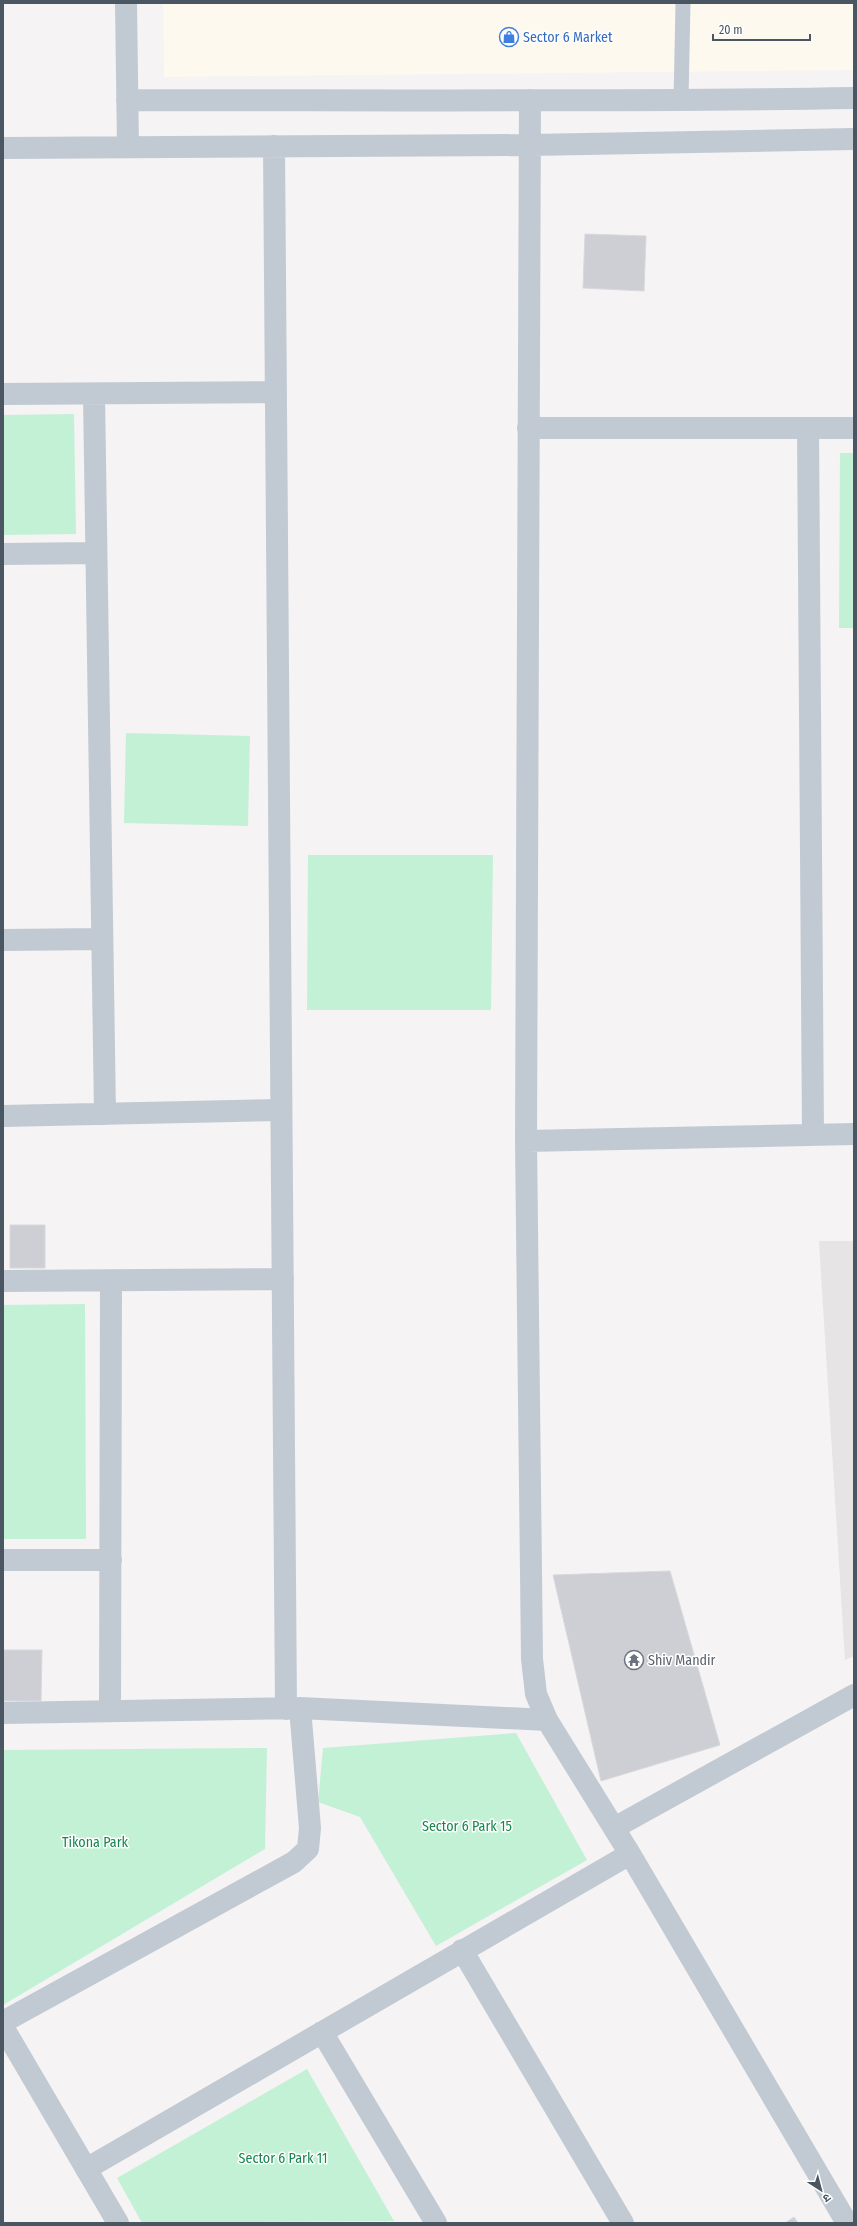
<svg xmlns="http://www.w3.org/2000/svg" width="857" height="2226" viewBox="0 0 857 2226" font-family="'Fira Sans Condensed','Noto Sans Devanagari',sans-serif">
<style>
.commercial{fill:#fdf9ef}
.education{fill:#e6e4e5}
.green{fill:#c3f1d5}
.building{fill:#cdcfd5;stroke:#d7d9de}
.lines{fill:none;stroke-linecap:round;stroke-linejoin:round}
.lane{stroke:#c1cad2;stroke-width:15}
.street{stroke:#c1cad2;stroke-width:22}
.labels{text-anchor:middle;dominant-baseline:central;stroke-width:3;stroke-linejoin:round;paint-order:stroke}
.shop-label{font-size:14px;fill:#366cbe;stroke:#fff;text-anchor:start}
.worship-label{font-size:14px;fill:#5b616d;stroke:#fff;text-anchor:start}
.park-label{font-size:14px;fill:#17864f;stroke:#fff}
</style>
<rect width="100%" height="100%" fill="#f5f3f3"/>
<!-- commercial -->
<path class="commercial" d="M163 3H854V70L164 77Z"/>
<!-- education -->
<path class="education" d="M819 1241H854V1656L845 1660Z"/>
<!-- green -->
<path class="green" d="M74 414 76 534 3 535V415Z
M840 453H854V628H839Z
M126 733 250 736 248 826 124 823Z
M308 855H493L491 1010H307Z
M85 1304 86 1539H3V1305Z
M516 1733 587 1860 436 1946 360 1817 318 1802 323 1748Z
M267 1748 265 1849 3 2005V1750Z
M307 2069 394 2221 142 2223 117 2178Z"/>
<!-- building -->
<path class="building" d="M585 234 646 236 644 291 583 288Z
M10 1225H45V1268H10Z
M670 1571 720 1745 601 1781 553 1575Z
M3 1650H42L41 1701H3Z
M794 2217 798 2223H785Z"/>
<g class="lines">
<!-- lane -->
<path class="lane" d="M681 101 683 3"/>
<!-- street -->
<path class="street" d="M126 3 128 147
M127 100C370 100 612 102 854 98
M530 100 526 1141 532 1659 536 1694 547 1720 630 1854 847 2223
M274 146 286 1709
M3 148 530 145 854 139
M3 394 276 392
M94 395 105 1114
M528 428H854
M808 428 813 1135
M3 554 96 553
M3 940 102 939
M3 1116 281 1110
M526 1141 854 1134
M3 1281 283 1279
M3 1560H111
M110 1711 111 1281
M3 1713 300 1708 547 1720
M614 1828 854 1695
M462 1950 623 2223
M3 2022 294 1862 308 1849 310 1828 300 1708
M3 2027 118 2223
M322 2032 436 2223
M86 2169 630 1854"/>
</g>
<!-- icons -->
<defs>
<symbol id="shop-ring" viewBox="-11 -11 22 22"><circle r="9.5" fill="#fff" stroke="#3f7fe0" stroke-width="1.5"/><path d="M-5-2.5h2.3a2.7 3.5 0 0 1 5.4 0H5L5.5 6h-11ZM-1.5-2.5h3a1.5 2.3 0 0 0-3 0Z" fill="#3f7fe0"/></symbol>
<symbol id="temple-ring" viewBox="-11 -11 22 22"><circle r="9.5" fill="#fff" stroke="#6b7280" stroke-width="1.5"/><path d="M0-6L5-2H3V0L6.5 2.5H4V6H1.5V3h-3V6H-4V2.5H-6.5L-3 0V-2H-5Z" fill="#6b7280"/></symbol>
</defs>
<g fill-rule="evenodd">
<use href="#shop-ring" x="498" y="26" width="22" height="22"/>
<use href="#temple-ring" x="623" y="1649" width="22" height="22"/>
</g>
<g class="labels">
<!-- shop labels -->
<g class="shop-label">
<text x="523" y="37">Sector 6 Market</text>
</g>
<!-- worship labels -->
<g class="worship-label">
<text x="648" y="1660">Shiv Mandir</text>
</g>
<!-- park labels -->
<g class="park-label">
<text x="467" y="1826">Sector 6 Park 15</text>
<text x="95" y="1842">Tikona Park</text>
<text x="283" y="2158">Sector 6 Park 11</text>
</g>
</g>
<!-- border -->
<rect width="857" height="2226" fill="none" stroke="#4a5661" stroke-width="8"/>
<!-- north arrow -->
<g transform="translate(821 2190) rotate(144)" stroke="#ffffff" stroke-width="3" paint-order="stroke">
<path d="M0-3L7 15L0 10L-7 15Z" fill="#4a5661"/>
<text y="-6" font-size="11" font-weight="bold" text-anchor="middle" fill="#4a5661">उ</text>
</g>
<!-- scale -->
<path d="M713 34v6h97v-6" fill="none" stroke="#4a5661" stroke-width="2"/>
<text x="719" y="34" font-size="12" fill="#4a5661" stroke="#ffffff" stroke-width="3" paint-order="stroke">20 m</text>
</svg>
